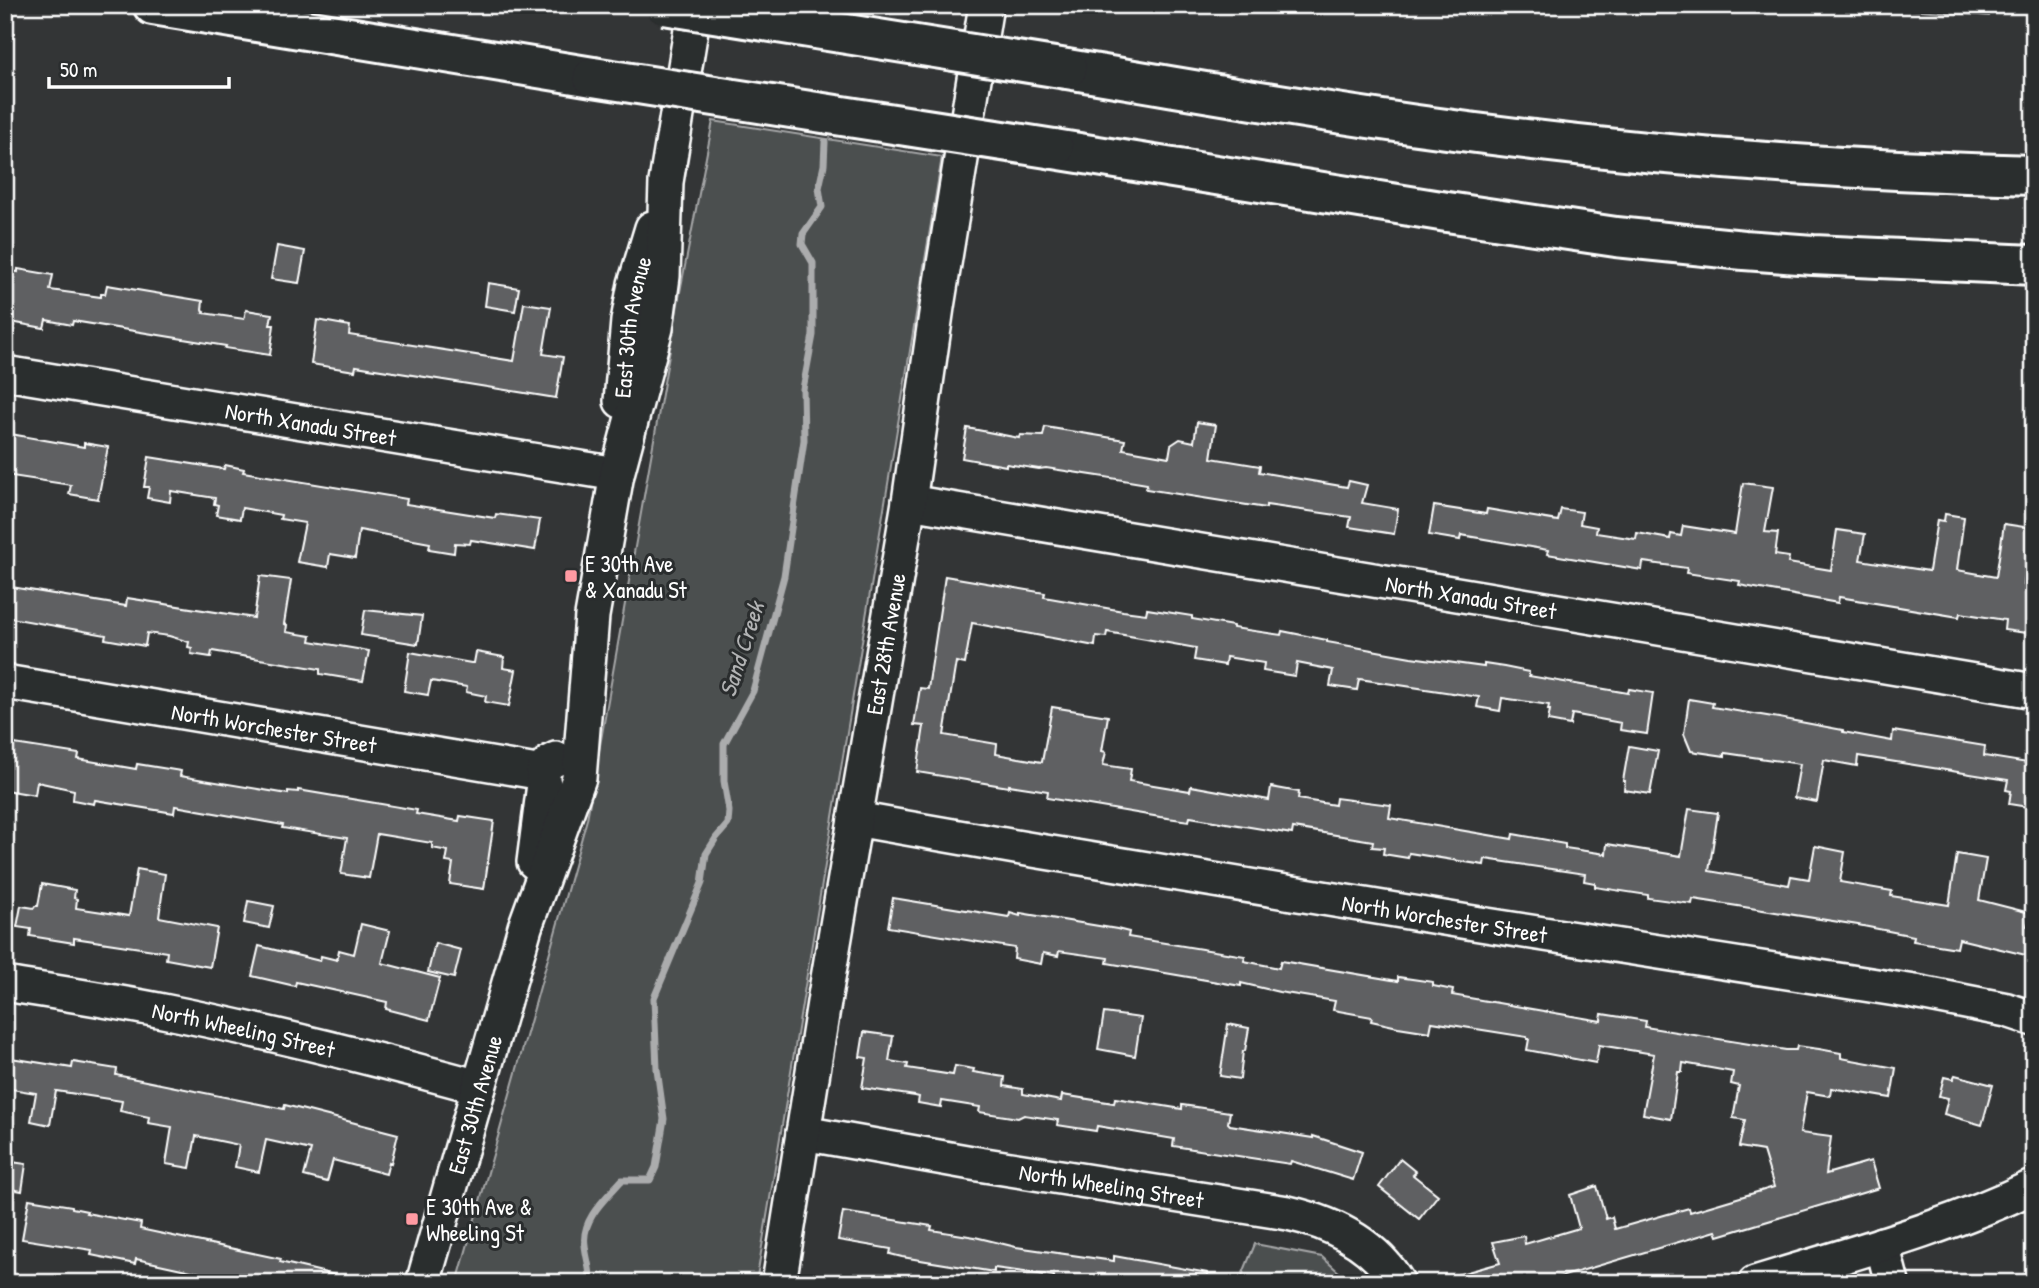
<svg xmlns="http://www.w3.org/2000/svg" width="2039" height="1288" viewBox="0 0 2039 1288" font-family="'Patrick Hand',sans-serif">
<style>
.green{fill:#4c4f50;stroke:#a6a7a8;stroke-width:2}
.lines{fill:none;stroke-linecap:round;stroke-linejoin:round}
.stream{stroke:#abacad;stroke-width:7}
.building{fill:#5f6162;stroke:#fff;stroke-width:2}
.minor-casing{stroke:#fff;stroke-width:38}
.highway-casing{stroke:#fff;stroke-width:44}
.minor{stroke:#2a2d2e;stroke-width:33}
.highway{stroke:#2a2d2e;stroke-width:38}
.highway-bridge-casing{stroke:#fff;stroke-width:44;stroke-linecap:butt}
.highway-bridge{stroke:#2a2d2e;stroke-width:38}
.poi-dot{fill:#ff9aa2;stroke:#2a2d2e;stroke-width:2.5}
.labels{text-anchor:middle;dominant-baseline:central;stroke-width:6;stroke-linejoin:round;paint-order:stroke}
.street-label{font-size:23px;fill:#fff;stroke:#2a2d2e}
.poi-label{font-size:23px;fill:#fff;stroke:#2a2d2e;text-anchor:start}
.water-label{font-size:24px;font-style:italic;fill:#b2b3b4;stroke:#2a2d2e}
</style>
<rect width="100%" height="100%" fill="#333536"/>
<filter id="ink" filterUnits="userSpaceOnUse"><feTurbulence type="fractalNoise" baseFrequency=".0143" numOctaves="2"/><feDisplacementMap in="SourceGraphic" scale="14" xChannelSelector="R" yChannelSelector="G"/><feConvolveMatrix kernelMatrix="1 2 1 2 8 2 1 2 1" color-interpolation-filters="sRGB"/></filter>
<g filter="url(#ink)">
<!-- green -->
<path class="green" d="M1861 5H1990L1989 16Z
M713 121 942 157 756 1283H457L587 819 680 292Z
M1255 1244 1322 1257 1351 1283H1239Z"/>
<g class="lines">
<!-- stream -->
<path class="stream" d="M590 1283C591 1269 586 1258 585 1245 581 1219 606 1198 622 1180H650L656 1167 664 1119 657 1069 654 998 702 883 706 854 716 838 728 824 729 811 724 781V744L753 691 784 576 804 440 803 389 813 335V263L802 244 803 234 822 207 819 188 824 165 825 142"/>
</g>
<!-- building -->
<path class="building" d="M277 246 305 251 299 283 271 279Z
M18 269 53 275 50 290 101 297V294H105L107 285 203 301 202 310 204 311 203 313 244 319 246 310 272 314 270 325H274L270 355 225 348 226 346 73 321 72 325 46 320 44 328 5 321V270L18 272Z
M488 283 519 288 515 311 485 306Z
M524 303 551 307 543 354 563 357 556 398 356 366 355 371 311 364 317 320 350 326 349 335 514 361Z
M1197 422 1216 425 1211 458 1260 466 1259 472 1347 487 1349 481 1367 485 1362 503 1398 509 1394 534 1349 527 1351 517 1266 505V508L1146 489 1147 484 1105 477 1046 468 1039 469 1006 464V466L962 458 967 428 1019 438 1020 435 1043 436 1045 427 1125 440 1123 449 1169 457 1171 445 1180 439 1194 442Z
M5 433 84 447V443L108 447 98 499 69 494 71 485 5 475Z
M149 457 224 469 225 465 244 469 243 472 407 499 406 504 495 518 496 514 540 520 535 550 471 540 470 544 455 543 454 553 429 549 430 543 359 530 355 558 330 554 328 567 297 562 305 523 280 519 281 515 242 508 240 519 216 515 218 505 214 504 215 498 171 491 170 502 147 498 149 487H144Z
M1743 483 1773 487 1765 532 1778 533 1775 555 1789 557 1788 563 1831 570 1837 530 1865 534 1860 560 1929 571 1937 520 1944 521 1945 514 1964 517 1957 570 1996 577 2004 524 2031 528 2024 585 2034 587V634L2004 630 2005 620 1960 613 1959 617 1839 597 1838 603 1739 585 1740 581 1686 573 1687 568 1643 562 1642 570 1547 554 1548 550 1461 535 1460 540 1429 535 1434 506 1486 514 1487 509 1558 521 1561 509 1582 512 1580 524 1597 527 1596 533 1636 539 1637 533 1670 539 1671 534 1681 536 1683 526 1735 534Z
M260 576 291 580 284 624 287 625 286 632 311 636 310 641 369 651 363 681 320 674V669L212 651 211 657 191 654 192 648 188 647 189 642 169 636 147 633 145 646 105 639 106 635 5 617V586L126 606 127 598 254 618Z
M945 576 1045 593 1044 597 1123 611 1146 614 1147 609 1160 611 1192 616V619L1233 626V628L1281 635 1282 631 1327 640V642L1411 657 1484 667V664L1504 667 1529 672V676L1628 693 1629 689 1653 693 1647 734 1620 730 1621 723 1572 714 1570 725 1548 721 1550 710H1548L1549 705 1502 698 1500 711 1477 707 1479 697 1359 679 1357 690 1330 686 1333 670 1297 663 1295 676 1263 671 1264 663 1226 657 1225 665 1194 660 1196 648 1107 632 1106 637 1096 636 1095 646 972 623 965 664 956 662 944 735 997 744 996 754 1042 762 1052 707 1108 716 1102 751 1106 752 1103 765 1131 769 1129 781 1190 791 1191 786 1269 800 1271 787 1299 792 1298 799 1335 805 1336 798 1391 805 1389 818 1512 839 1513 834 1553 841V842L1565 844V848L1606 854 1607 844 1681 856 1689 809 1718 813 1709 871 1789 885 1791 876 1809 879 1815 846 1845 852 1840 882 1892 891 1891 896 1949 905 1957 854 1986 859 1979 900 2030 913 2027 926 2034 927V957L1959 939 1957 948 1913 941 1914 936 1858 925 1693 899 1692 904 1648 898V895L1595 887V883L1584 881 1585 874 1485 859 1484 865 1409 853 1408 858 1383 854 1384 848 1372 847 1373 841 1293 828 1292 834 1190 817 1189 821 1160 817 1047 798 1048 791 1009 785V787L917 772 924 726 914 725 920 688 928 689Z
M365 610 422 616 418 644 361 635Z
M410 652 471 663H474L476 652 504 657 503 668 516 670 509 706 485 702 486 696 466 692 467 687 431 681 428 695 404 691Z
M1689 699 1713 703 1712 707 1779 718 1843 730V732L1892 741 1893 731 1985 746 1984 756 2034 764V808L2009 804 2011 791 2006 790 2008 780 1858 756 1857 766 1824 760 1817 802 1794 798 1800 764 1725 753V756L1691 751 1684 734Z
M8 743 79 754 78 759 136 769 137 764 181 771 180 776 288 794V791L298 792V790L417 810 416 814 459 821 460 816 494 821 484 889 450 884 453 863 446 862 448 851 432 848V843L377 834 369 878 341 874 347 838 282 828 283 825 175 806 174 813 95 800 94 804 73 800 74 790 37 782 35 795 5 790V747H8Z
M1629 746 1658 751 1650 794 1624 790 1625 781H1623Z
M137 869 165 874 159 917 217 928 210 967 166 959 167 952 74 938V943L30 936 31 929 17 927 21 906 34 908 35 906H38L42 884 75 890 74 898 77 899 76 908 129 916Z
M893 898 1009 917 1010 913 1020 916V913L1117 929 1129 932 1128 937 1245 956 1244 961 1279 968 1281 961 1398 981V977L1433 982V986L1453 990 1452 995 1601 1021 1602 1014 1646 1021 1645 1027 1786 1050H1796L1797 1046 1819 1049 1841 1053V1058L1896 1068 1891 1098 1831 1088 1830 1096 1807 1092 1800 1133 1831 1137 1826 1174 1871 1161 1879 1188 1718 1236 1716 1231 1540 1283H1449V1277L1500 1263 1493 1242 1524 1236 1525 1244 1579 1228 1570 1195 1597 1186 1606 1219 1612 1217 1615 1229 1689 1208 1690 1212 1774 1187 1763 1151 1739 1147 1745 1120 1733 1118 1739 1086 1731 1084 1733 1072 1683 1063 1682 1072H1678L1671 1119 1643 1114 1654 1054 1599 1045 1596 1063 1527 1050 1529 1039H1527V1037L1432 1022 1430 1032 1398 1027 1371 1021 1372 1017 1333 1010 1335 1001 1279 992 1241 983V986L1107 963 1108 958 1059 951 1058 956 1043 953 1041 964 1014 959 1015 948 888 927Z
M248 901 274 906 269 928 244 923Z
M361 924 390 931 382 963 440 978 429 1020 386 1009 387 1002 296 982 295 986 252 976 259 946 320 961 321 956 337 960 339 950 354 954Z
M435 943 461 950 454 978 428 972Z
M1104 1013 1141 1018 1135 1056 1098 1049Z
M1228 1024 1249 1028 1245 1051H1243L1240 1079 1220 1076Z
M864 1032 893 1036 889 1061 908 1064 907 1068 953 1075 955 1066 974 1069 973 1072 1005 1077 1004 1086 1023 1089V1094L1061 1101 1062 1095 1114 1103 1115 1098 1182 1109V1105L1230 1112 1228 1123 1230 1125 1313 1138V1136L1362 1152 1353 1180 1291 1161 1290 1164 1173 1146 1174 1139 1097 1126 1096 1131 1057 1125 1058 1120 1024 1115 1018 1118 979 1112 980 1107 942 1101 941 1107 918 1103 919 1097 915 1096 862 1088 867 1058 860 1057Z
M5 1057 72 1068 73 1062 117 1069 116 1075 284 1109 285 1105 398 1134 391 1163 389 1162 386 1174 333 1160 327 1182 304 1176 311 1150 266 1140 259 1172 235 1167 239 1145 196 1136 190 1168 166 1164 172 1127 148 1123 149 1117 120 1111 122 1101 56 1091 50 1125 31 1121 36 1093 5 1088Z
M1955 1075 1993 1085 1982 1125 1944 1114 1948 1098 1939 1096 1944 1077 1953 1079Z
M1400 1159 1416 1172 1413 1175 1438 1195 1419 1219 1379 1187Z
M5 1161 26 1164 22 1191 5 1188Z
M29 1199 72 1206V1208L87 1211 86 1213 141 1223 140 1229 281 1259 280 1262 335 1275 334 1283H246L136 1259 135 1264 91 1255 92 1250 22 1239Z
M843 1212 932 1226 931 1230 975 1237 1016 1247 1114 1261V1256L1208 1273 1207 1283H1053L1054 1276 994 1268V1272L902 1257 890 1254 891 1249 838 1240Z"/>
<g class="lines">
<defs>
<g id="minor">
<path id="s1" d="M5 373 617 474"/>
<path id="s2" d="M621 401 628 321 635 284 652 228"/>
<path id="s3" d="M909 502 2034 691"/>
<path id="s4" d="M5 682 543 773"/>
<path id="s5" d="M855 819 1027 849 1480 924 1915 992 2007 1010 2034 1019"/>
<path d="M534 862 544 784C541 772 544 764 556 759"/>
<path id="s6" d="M5 984C60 993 114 1001 168 1012 273 1033 376 1059 479 1087"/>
<path id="s7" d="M803 1133 972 1163 1288 1213C1332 1223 1374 1243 1398 1283"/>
<path d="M1882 1244 1892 1283"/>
<path id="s8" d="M423 1283 525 927 579 778 592 616 617 474 656 328 663 276 666 182 695 5"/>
<path id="s9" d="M779 1283 826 990 909 502 937 307 986 5"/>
<path d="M1755 1283C1849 1254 1945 1229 2034 1186"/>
</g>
<path id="highway" d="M153 5 593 77
M1067 69C1184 88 1300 109 1417 125 1622 154 1828 170 2034 175
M1054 149 1447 212 1616 237 1744 250 1813 255 2034 265"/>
</defs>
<!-- minor casing -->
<use href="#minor" class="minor-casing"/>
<!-- highway casing -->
<use href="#highway" class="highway-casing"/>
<!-- minor -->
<use href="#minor" class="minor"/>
<!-- highway -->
<use href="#highway" class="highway"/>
<defs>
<path id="highway-bridge" d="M664 5 1067 69
M593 77 1054 149"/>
</defs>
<!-- highway-bridge casing -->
<use href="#highway-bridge" class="highway-bridge-casing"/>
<!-- highway-bridge -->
<use href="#highway-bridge" class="highway-bridge"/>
</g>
</g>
<!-- markers -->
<g class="poi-dot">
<rect x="564" y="569" width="14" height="14" rx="3.5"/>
<rect x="405" y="1212" width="14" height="14" rx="3.5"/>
</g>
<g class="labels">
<!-- street labels -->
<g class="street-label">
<text stroke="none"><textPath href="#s2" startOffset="75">East 30th Avenue</textPath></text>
<text stroke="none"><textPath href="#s1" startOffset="310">North Xanadu Street</textPath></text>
<text stroke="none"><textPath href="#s3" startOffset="570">North Xanadu Street</textPath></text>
<text stroke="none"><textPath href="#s9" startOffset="648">East 28th Avenue</textPath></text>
<text stroke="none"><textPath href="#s4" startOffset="273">North Worchester Street</textPath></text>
<text stroke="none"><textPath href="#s5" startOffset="598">North Worchester Street</textPath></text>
<text stroke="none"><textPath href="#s6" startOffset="243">North Wheeling Street</textPath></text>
<text stroke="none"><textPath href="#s8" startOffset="186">East 30th Avenue</textPath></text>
<text stroke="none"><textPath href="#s7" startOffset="313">North Wheeling Street</textPath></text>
</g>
<!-- poi labels -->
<g class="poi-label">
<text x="585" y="563">E 30th Ave<tspan x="585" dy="26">&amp; Xanadu St</tspan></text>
<text x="426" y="1206">E 30th Ave &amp;<tspan x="426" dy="26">Wheeling St</tspan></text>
</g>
<!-- water labels -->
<g class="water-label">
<text transform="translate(741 649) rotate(-72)">Sand Creek</text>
</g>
</g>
<!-- margin -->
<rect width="2039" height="1288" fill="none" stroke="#2a2d2e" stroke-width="28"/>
<rect x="14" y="14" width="2011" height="1260" fill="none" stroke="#fff" stroke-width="2.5" filter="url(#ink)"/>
<!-- scale -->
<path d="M49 77v10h180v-10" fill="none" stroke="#ffffff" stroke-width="3.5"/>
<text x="60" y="77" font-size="21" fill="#ffffff" stroke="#2a2d2e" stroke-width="5" paint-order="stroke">50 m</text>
</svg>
